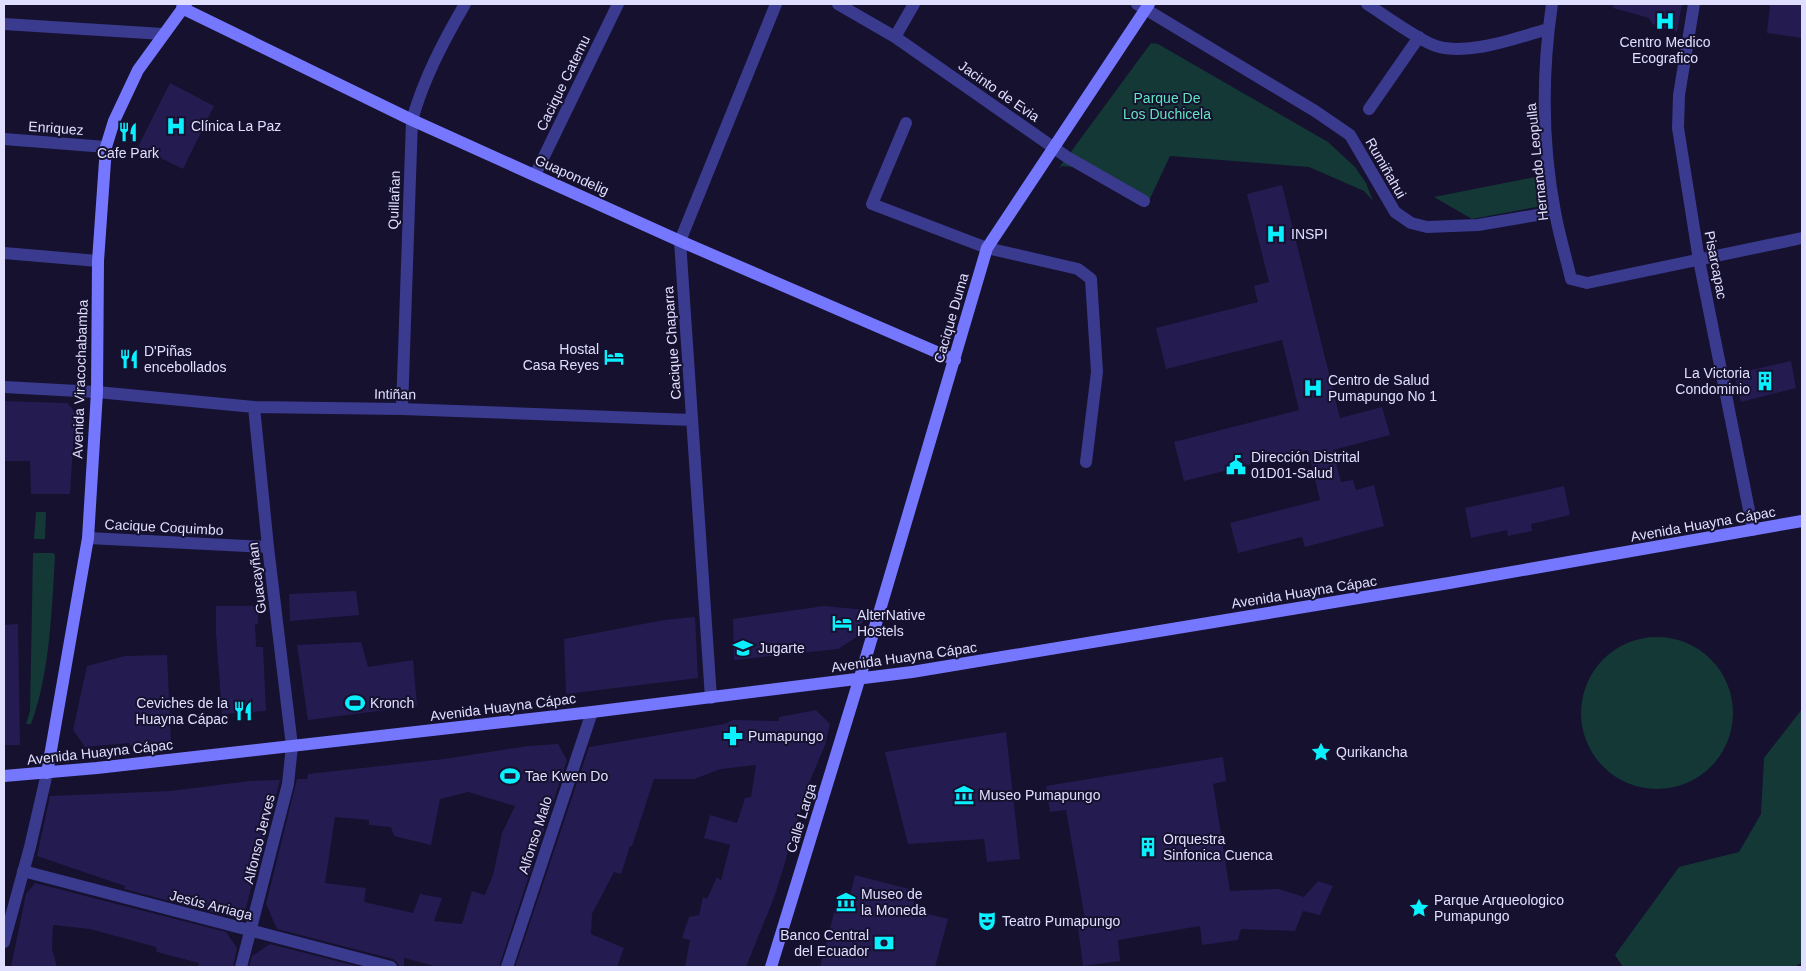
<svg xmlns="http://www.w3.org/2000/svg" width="1806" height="971" viewBox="0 0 1806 971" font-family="Arial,sans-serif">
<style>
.green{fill:#133836}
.building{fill:#241c50;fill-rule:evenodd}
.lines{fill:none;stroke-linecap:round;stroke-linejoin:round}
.street{stroke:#3a3a8f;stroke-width:12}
.secondary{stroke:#7577ff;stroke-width:12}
.labels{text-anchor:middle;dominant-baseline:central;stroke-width:4;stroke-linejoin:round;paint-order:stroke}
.poi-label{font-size:14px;fill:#e0deff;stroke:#15112e;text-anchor:start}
.street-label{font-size:14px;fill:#e0deff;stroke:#15112e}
.park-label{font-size:14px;fill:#62e6c0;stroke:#15112e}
</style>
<rect width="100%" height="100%" fill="#15112e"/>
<!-- green -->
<path class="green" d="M1151 43 1158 44 1328 142 1355 167 1366 183 1373 201 1364 191 1309 167 1170 156 1146 207 1073 167 1063 166 1059 168Z
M1545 175 1548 200 1542 206 1472 219 1434 197Z
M36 512H46L45 539H34Z
M33 553H53L55 555C52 608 50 674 31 724H26L30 711Z
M1581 713a76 76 0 1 1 152 0a76 76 0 1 1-152 0Z
M1802 709V962L1795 967H1623L1615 955 1679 867 1739 852 1761 814 1764 758Z"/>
<!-- building -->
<path class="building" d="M1614 4H1682L1677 32 1652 24 1649 18 1613 8Z
M1770 4H1802V38L1767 33Z
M170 83 214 106 183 169 138 147Z
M1282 185 1340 418 1382 407 1390 435 1333 450 1341 482 1353 480 1356 490 1374 485 1384 526 1305 547 1302 537 1238 553 1230 523 1320 500 1308 450 1184 481 1174 442 1299 410 1282 340 1166 369 1156 328 1258 302 1254 286 1269 282 1247 194Z
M1791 361 1796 388 1741 402 1734 374Z
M4 401 67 403 72 408 75 414 70 494H31L30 461H4Z
M1564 486 1570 515 1531 524 1532 531 1508 536 1507 530 1471 538 1465 508Z
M356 591 359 615 290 621 289 594Z
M216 606H258V624H255L256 647H263L266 711 222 714 216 633Z
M824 606 867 610 857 637 838 649 734 660 733 619Z
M695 617 698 678 566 694 564 639 664 620Z
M18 624 20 745H4V625Z
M361 642 368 667 413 660 417 706 308 720 297 645Z
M167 655 171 741 130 746 129 743 85 747 73 730 87 666 125 656Z
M816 710 830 724 825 745 809 783 775 895 746 967H685L690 940 682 938 689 917 699 915 703 897 707 899 717 877 721 881 730 845 704 838 710 815 737 823 745 798 751 797 756 765 721 769 694 779H654L632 846H630L621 874 614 872 592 914 591 934 624 948 617 967H515L589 747 724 724 733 720 779 721V717Z
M1006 732 1020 859 987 862 984 839 908 844 885 752Z
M558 744 567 760 499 967H438L404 958V967H399L397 962 393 959 277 929 266 904 297 779H307L308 774 444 759 528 746ZM468 792 515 806 502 833 493 875 485 895 472 891 462 924 434 921 442 898 420 894 413 913 364 902 366 888 325 883 335 817 369 820V825L391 827 394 836 431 845 440 799Z
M1223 757 1226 781 1213 784 1230 891 1279 889 1304 897 1318 881 1333 886 1320 915 1303 911 1295 931 1241 929 1238 940 1202 945 1200 926 1118 940 1120 961 1083 966 1077 920 1085 919 1066 810 1050 812 1046 786Z
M280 780 244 915 231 912 230 917 124 889 125 886 37 856 50 796 170 791 250 781Z
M855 875 917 891 912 910 948 919 935 967H820L839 893 850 896Z
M35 883 226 932 237 948 233 967H198L199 963 157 952 156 947 90 929 53 925 52 949 57 967H11L26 894Z
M270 944 360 967H249L252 956Z"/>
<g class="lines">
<!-- street -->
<path class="street" d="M838 4 895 37 1067 157 1144 201
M1137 4 1315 111 1350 135 1395 212 1411 223 1427 227 1478 225 1555 212
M1367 4C1383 14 1420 41 1436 46 1469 56 1516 38 1548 29
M1552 4C1542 72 1542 144 1555 212 1559 235 1566 257 1571 279L1587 283 1802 238
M1694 4 1679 95 1678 128 1699 260 1753 530
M4 24 163 34
M895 37 914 4
M1369 109 1419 37
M906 123 872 204 987 248 1078 269 1091 279 1097 372 1086 462
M4 139 106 147
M535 175 618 4
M4 253 98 261
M4 387 97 392 254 407 402 409 692 420
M402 409 412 120C424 78 443 42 465 4
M88 538 268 547
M711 698 680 241 776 4
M23 871 391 967
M4 942 30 847 47 773
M241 967 288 784 292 746 268 547 254 407
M507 967 592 712"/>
<!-- secondary -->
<path class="secondary" d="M182 8 412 120 680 241 955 360
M47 773 88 538 97 392 98 261 106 147 114 121 138 70 186 4
M4 776 97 768 592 712 912 672 1449 583 1802 521
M771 967 864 664 987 248 1149 4"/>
</g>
<!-- icons -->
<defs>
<symbol id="hospital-bare" viewBox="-9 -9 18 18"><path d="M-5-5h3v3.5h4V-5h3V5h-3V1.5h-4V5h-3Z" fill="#0af0ff" stroke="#15112e" stroke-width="2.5" paint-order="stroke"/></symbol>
<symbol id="restaurant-bare" viewBox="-9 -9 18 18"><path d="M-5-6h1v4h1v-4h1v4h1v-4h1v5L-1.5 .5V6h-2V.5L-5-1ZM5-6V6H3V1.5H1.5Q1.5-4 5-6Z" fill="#0af0ff" stroke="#15112e" stroke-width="2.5" paint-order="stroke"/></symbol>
<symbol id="hotel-bare" viewBox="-9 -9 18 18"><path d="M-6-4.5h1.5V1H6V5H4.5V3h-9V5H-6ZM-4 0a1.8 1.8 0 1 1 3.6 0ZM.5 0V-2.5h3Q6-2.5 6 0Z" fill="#0af0ff" stroke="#15112e" stroke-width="2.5" paint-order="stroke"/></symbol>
<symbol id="building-bare" viewBox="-9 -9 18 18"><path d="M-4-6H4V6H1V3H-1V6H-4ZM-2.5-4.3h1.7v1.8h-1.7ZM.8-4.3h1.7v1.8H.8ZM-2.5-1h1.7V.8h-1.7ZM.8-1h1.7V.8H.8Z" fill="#0af0ff" stroke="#15112e" stroke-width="2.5" paint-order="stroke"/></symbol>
<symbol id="civic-bare" viewBox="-9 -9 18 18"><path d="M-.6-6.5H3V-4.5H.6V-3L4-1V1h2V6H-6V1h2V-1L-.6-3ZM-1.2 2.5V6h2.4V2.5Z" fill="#0af0ff" stroke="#15112e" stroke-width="2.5" paint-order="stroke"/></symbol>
<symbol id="school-bare" viewBox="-9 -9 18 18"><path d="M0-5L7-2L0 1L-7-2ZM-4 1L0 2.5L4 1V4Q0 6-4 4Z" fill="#0af0ff" stroke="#15112e" stroke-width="2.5" paint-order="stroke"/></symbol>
<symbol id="stadium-bare" viewBox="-9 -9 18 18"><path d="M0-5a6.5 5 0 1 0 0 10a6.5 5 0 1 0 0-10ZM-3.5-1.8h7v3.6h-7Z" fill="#0af0ff" stroke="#15112e" stroke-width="2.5" paint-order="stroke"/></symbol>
<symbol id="pharmacy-bare" viewBox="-9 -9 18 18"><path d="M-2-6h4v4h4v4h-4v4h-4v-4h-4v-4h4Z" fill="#0af0ff" stroke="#15112e" stroke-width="2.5" paint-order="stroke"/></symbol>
<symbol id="sight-bare" viewBox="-9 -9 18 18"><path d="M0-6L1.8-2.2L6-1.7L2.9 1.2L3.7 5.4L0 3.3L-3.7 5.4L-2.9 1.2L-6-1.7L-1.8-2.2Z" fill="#0af0ff" stroke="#15112e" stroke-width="2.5" paint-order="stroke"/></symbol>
<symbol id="museum-bare" viewBox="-9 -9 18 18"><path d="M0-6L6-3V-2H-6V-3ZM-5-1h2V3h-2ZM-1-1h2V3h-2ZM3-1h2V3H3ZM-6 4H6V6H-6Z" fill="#0af0ff" stroke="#15112e" stroke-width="2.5" paint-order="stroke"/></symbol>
<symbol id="theatre-bare" viewBox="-9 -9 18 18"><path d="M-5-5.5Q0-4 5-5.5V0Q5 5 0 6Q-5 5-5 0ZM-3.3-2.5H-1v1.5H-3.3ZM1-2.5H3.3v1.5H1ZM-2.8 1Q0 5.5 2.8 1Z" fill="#0af0ff" stroke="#15112e" stroke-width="2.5" paint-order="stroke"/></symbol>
<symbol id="bank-bare" viewBox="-9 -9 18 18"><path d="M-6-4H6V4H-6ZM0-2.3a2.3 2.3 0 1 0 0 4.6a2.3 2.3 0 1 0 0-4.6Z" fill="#0af0ff" stroke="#15112e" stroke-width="2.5" paint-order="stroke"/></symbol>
</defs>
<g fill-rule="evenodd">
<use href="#hospital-bare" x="1651" y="7" width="28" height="28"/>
<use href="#hospital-bare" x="162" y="112" width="28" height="28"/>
<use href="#restaurant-bare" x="114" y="118" width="28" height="28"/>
<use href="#hospital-bare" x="1262" y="220" width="28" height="28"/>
<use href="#hotel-bare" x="600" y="343" width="28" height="28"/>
<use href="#restaurant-bare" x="115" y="345" width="28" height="28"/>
<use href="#building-bare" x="1751" y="367" width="28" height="28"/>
<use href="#hospital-bare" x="1299" y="374" width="28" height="28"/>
<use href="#civic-bare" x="1222" y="451" width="28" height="28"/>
<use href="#hotel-bare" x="828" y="609" width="28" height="28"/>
<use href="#school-bare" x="729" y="634" width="28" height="28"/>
<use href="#stadium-bare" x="341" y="689" width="28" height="28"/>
<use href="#restaurant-bare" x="229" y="697" width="28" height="28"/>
<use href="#pharmacy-bare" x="719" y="722" width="28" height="28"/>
<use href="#sight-bare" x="1307" y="738" width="28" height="28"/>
<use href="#stadium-bare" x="496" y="762" width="28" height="28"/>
<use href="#museum-bare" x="950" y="781" width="28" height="28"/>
<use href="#building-bare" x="1134" y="833" width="28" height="28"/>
<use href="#museum-bare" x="832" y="888" width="28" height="28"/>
<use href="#sight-bare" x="1405" y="894" width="28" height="28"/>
<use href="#theatre-bare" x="973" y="907" width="28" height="28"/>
<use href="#bank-bare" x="870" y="929" width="28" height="28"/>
</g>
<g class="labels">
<!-- poi labels -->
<g class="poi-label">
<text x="1665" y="42" text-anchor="middle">Centro Medico<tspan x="1665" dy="16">Ecografico</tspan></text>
<text x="191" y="126">Clínica La Paz</text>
<text x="128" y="153" text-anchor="middle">Cafe Park</text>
<text x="1291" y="234">INSPI</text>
<text x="599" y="349" text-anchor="end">Hostal<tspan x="599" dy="16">Casa Reyes</tspan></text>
<text x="144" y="351">D'Piñas<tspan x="144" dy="16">encebollados</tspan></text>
<text x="1750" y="373" text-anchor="end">La Victoria<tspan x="1750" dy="16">Condominio</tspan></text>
<text x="1328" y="380">Centro de Salud<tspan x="1328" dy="16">Pumapungo No 1</tspan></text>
<text x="1251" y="457">Dirección Distrital<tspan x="1251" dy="16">01D01-Salud</tspan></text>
<text x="857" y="615">AlterNative<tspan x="857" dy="16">Hostels</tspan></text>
<text x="758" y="648">Jugarte</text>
<text x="228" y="703" text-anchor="end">Ceviches de la<tspan x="228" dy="16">Huayna Cápac</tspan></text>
<text x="370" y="703">Kronch</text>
<text x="748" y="736">Pumapungo</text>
<text x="1336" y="752">Qurikancha</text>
<text x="525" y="776">Tae Kwen Do</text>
<text x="979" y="795">Museo Pumapungo</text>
<text x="1163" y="839">Orquestra<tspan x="1163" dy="16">Sinfonica Cuenca</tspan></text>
<text x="861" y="894">Museo de<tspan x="861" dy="16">la Moneda</tspan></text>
<text x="1434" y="900">Parque Arqueologico<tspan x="1434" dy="16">Pumapungo</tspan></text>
<text x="1002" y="921">Teatro Pumapungo</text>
<text x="869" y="935" text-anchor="end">Banco Central<tspan x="869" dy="16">del Ecuador</tspan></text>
</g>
<!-- street labels -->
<g class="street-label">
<text transform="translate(563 83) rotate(-64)">Cacique Catemu</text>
<text transform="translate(999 91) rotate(35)">Jacinto de Evia</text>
<text transform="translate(56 128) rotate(4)">Enriquez</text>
<text transform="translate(1537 162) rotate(-96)">Hernando Leopulla</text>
<text transform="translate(1386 168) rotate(60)">Rumiñahui</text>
<text transform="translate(572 175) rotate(24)">Guapondelig</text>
<text transform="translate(394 200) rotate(-88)">Quillañan</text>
<text transform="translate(1716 265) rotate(79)">Pisarcapac</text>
<text transform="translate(951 318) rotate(-74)">Cacique Duma</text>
<text transform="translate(672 343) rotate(-94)">Cacique Chaparra</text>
<text transform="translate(80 379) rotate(-88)">Avenida Viracochabamba</text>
<text transform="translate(395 394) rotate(1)">Intiñan</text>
<text transform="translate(1703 524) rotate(-10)">Avenida Huayna Cápac</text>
<text transform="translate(164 527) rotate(3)">Cacique Coquimbo</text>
<text transform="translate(257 578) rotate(-97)">Guacayñan</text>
<text transform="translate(1304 592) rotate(-9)">Avenida Huayna Cápac</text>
<text transform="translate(904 657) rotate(-8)">Avenida Huayna Cápac</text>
<text transform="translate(503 707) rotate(-7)">Avenida Huayna Cápac</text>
<text transform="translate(100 752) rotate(-6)">Avenida Huayna Cápac</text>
<text transform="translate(801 818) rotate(-73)">Calle Larga</text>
<text transform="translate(535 835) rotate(-72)">Alfonso Malo</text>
<text transform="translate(259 839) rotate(-76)">Alfonso Jerves</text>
<text transform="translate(211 905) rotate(14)">Jesús Arriaga</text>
</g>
<!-- park labels -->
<g class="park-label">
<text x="1167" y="98">Parque De<tspan x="1167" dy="16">Los Duchicela</tspan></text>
</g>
</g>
<!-- border -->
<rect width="1806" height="971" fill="none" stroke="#e0deff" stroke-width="10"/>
</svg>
